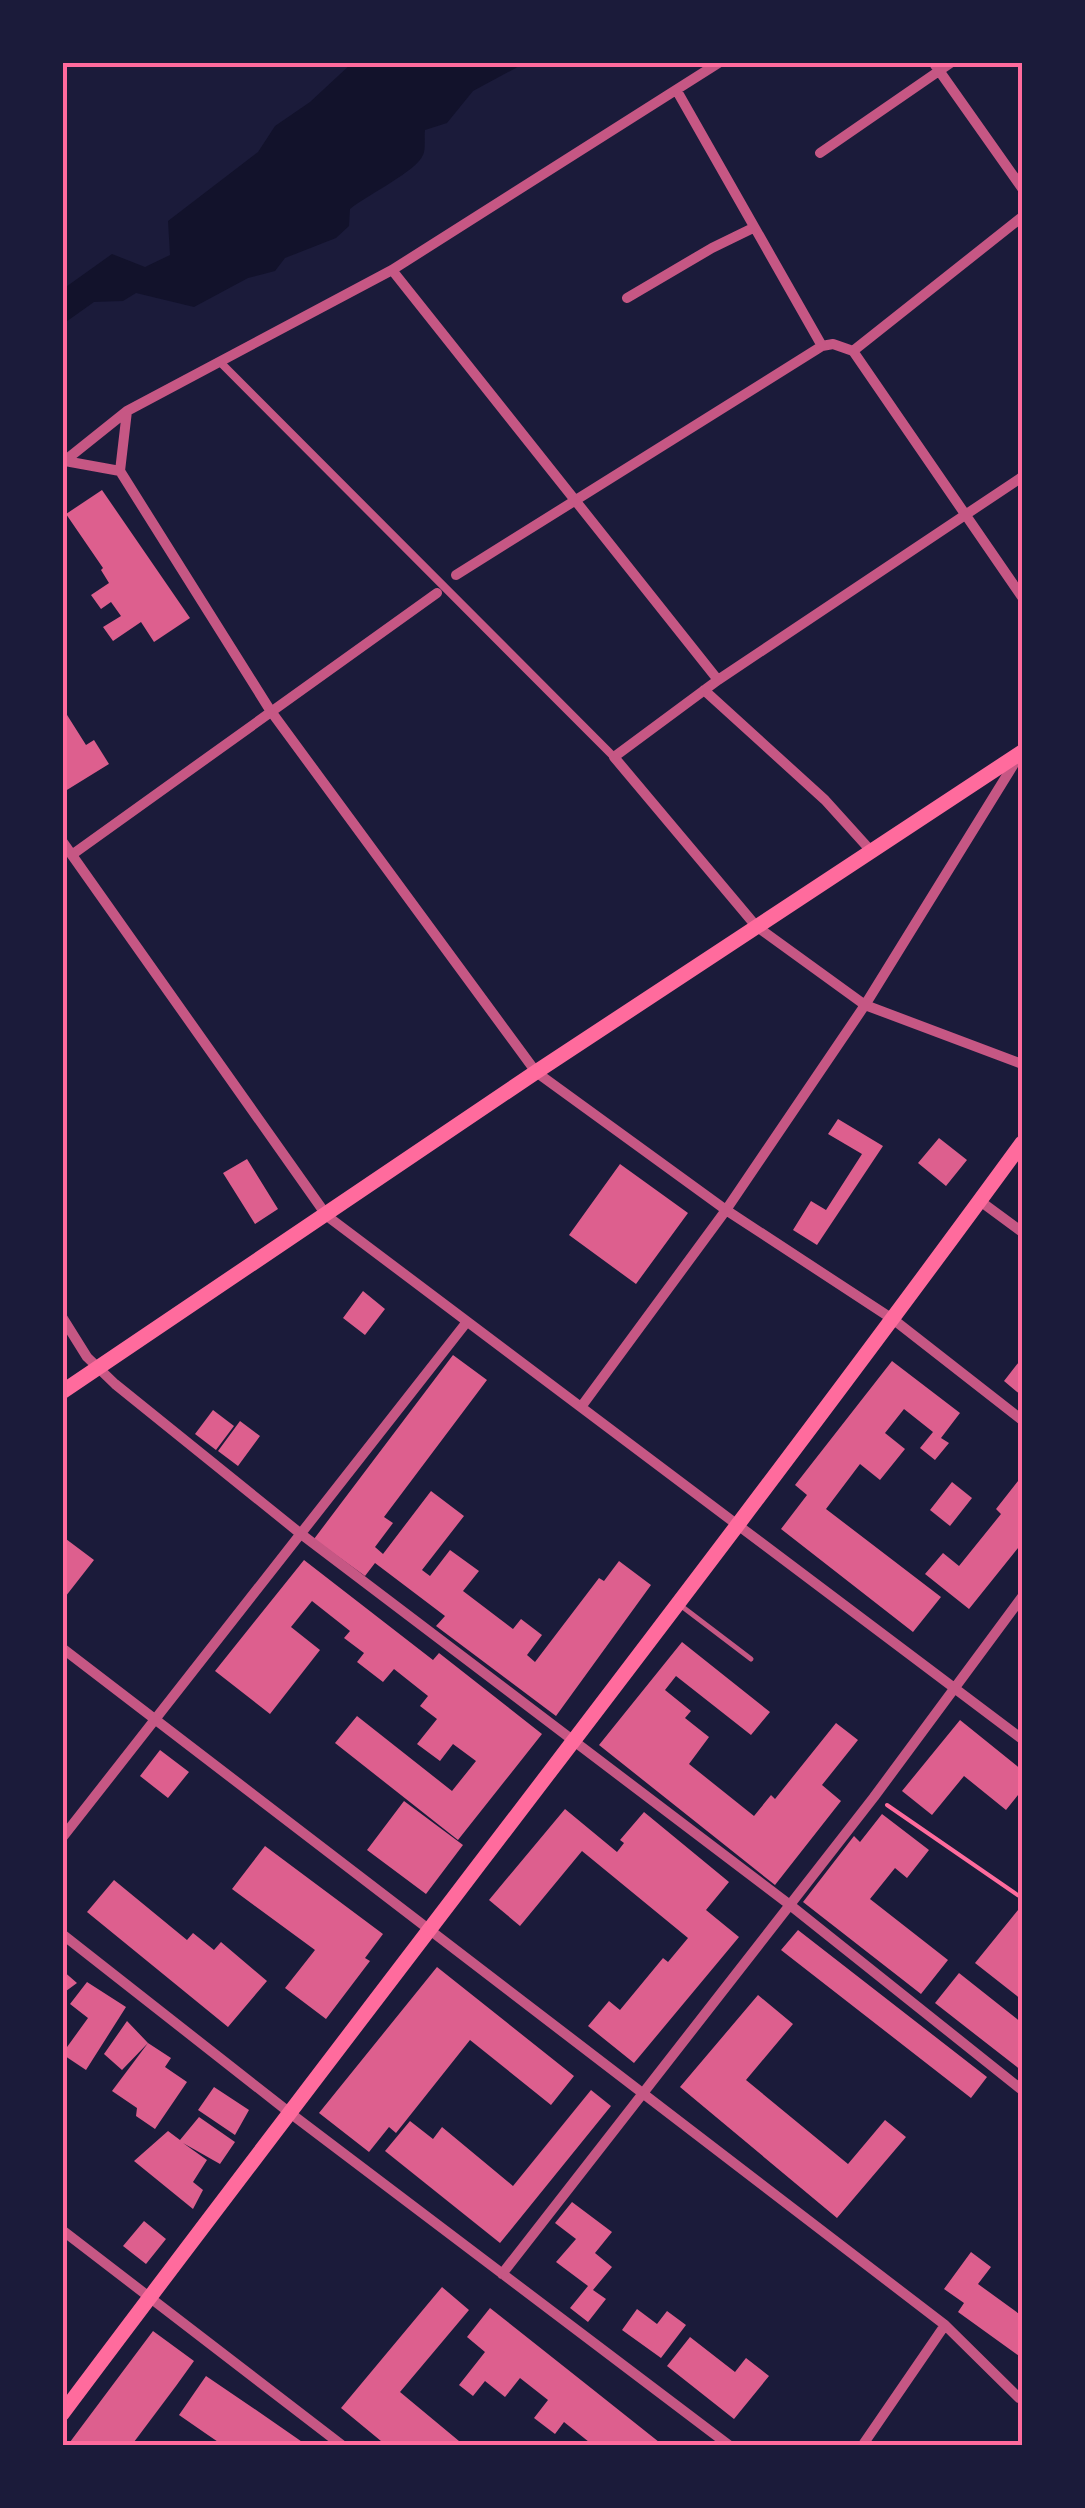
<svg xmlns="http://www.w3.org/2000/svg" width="1085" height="2508" viewBox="0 0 1085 2508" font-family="'Nunito Sans',sans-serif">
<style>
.water{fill:#12122b}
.building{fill:#dd5f8e}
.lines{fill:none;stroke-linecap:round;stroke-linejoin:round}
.path{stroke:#ff6b9d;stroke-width:4}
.service{stroke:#c65784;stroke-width:5}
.pedestrian{stroke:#c65784;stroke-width:8}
.minor{stroke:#c65784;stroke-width:10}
.secondary{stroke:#ff6b9d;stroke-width:15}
.neatline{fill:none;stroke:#ff6b9d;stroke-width:4}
</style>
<rect width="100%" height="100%" fill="#1b1b3a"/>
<!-- water -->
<path class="water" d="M352 63H525L473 91 447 123 425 130C424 137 426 149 423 155 417 171 367 195 350 209L349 226 336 238 285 258 275 271 248 278 194 307 136 293 123 301 94 302 63 324V289L112 254 145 267 170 255 168 221 258 152 275 126 310 102Z"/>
<!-- building -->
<path class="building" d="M102 490 190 618 154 642 141 622 113 641 103 627 121 616 111 602 101 609 91 595 109 583 101 570 103 568 66 514Z
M62 707 86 745 94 740 109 764 62 793Z
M838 1119 883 1146 817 1245 793 1230 811 1201 826 1210 862 1154 828 1134Z
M939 1138 967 1160 946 1186 918 1163Z
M247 1159 278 1209 255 1224 223 1173Z
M620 1164 688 1213 636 1284 569 1235Z
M363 1291 385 1309 365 1335 343 1318Z
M453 1355 487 1380 384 1517 393 1523 375 1547 383 1554 431 1491 464 1516 422 1570 430 1576 450 1550 479 1571 463 1591 513 1629 521 1619 542 1635 527 1655 535 1662 599 1578 604 1581 619 1561 651 1585 556 1716 436 1626 445 1616 375 1563 365 1576 314 1539Z
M1022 1358V1396L1004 1381Z
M892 1361 960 1413 941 1438 949 1443 935 1460 920 1448 933 1432 904 1409 885 1433 905 1449 880 1480 860 1464 826 1509 941 1597 913 1632 781 1529 807 1495 795 1485Z
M213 1410 234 1426 216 1450 195 1434Z
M240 1421 260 1436 238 1466 218 1451Z
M1022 1476V1543L969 1609 925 1574 943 1553 959 1566 1001 1514 996 1509Z
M952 1482 972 1498 950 1526 930 1510Z
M62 1536 94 1560 62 1601Z
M304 1560 433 1660 439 1653 542 1734 458 1840 335 1743 357 1716 452 1791 476 1761 453 1744 440 1761 417 1744 437 1719 420 1706 428 1696 394 1669 383 1682 357 1662 364 1653 344 1638 350 1631 312 1601 291 1627 320 1650 270 1714 215 1671Z
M682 1642 770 1712 751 1735 676 1676 665 1690 691 1711 685 1718 709 1737 689 1764 754 1816 771 1795 775 1799 836 1723 858 1740 822 1785 841 1801 775 1885 599 1745Z
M960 1720 1022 1770V1790L1006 1810 964 1776 932 1815 902 1791Z
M160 1750 189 1772 168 1798 140 1776Z
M404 1801 463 1845 426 1894 367 1850Z
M565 1809 617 1852 624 1843 620 1840 644 1812 729 1882 706 1910 739 1937 634 2063 588 2026 609 2001 620 2010 663 1958 668 1962 688 1938 582 1851 520 1926 489 1900Z
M882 1814 929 1850 907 1878 895 1868 870 1899 948 1960 921 1994 803 1902 854 1836 860 1842Z
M265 1846 383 1934 365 1958 370 1961 326 2019 285 1988 315 1950 232 1889Z
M114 1880 187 1940 193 1933 214 1950 221 1942 267 1981 228 2027 87 1912Z
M1022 1905V2000L975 1963Z
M798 1930 987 2077 971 2098 781 1950Z
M437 1967 574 2076 551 2105 470 2040 396 2133 389 2127 369 2152 319 2113Z
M62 1970 77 1983 62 1994Z
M959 1973 1022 2023V2071L935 2003Z
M87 1982 126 2007 86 2070 62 2054 88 2018 70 2004Z
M758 1995 793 2024 746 2080 848 2164 885 2120 906 2137 837 2218 680 2087Z
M127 2021 148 2043 122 2070 104 2054Z
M148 2043 171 2058 165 2067 187 2082 155 2129 136 2116 137 2108 112 2091Z
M214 2087 249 2110 235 2135 198 2110Z
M591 2090 611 2106 500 2243 385 2151 410 2121 433 2139 442 2127 513 2186Z
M199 2117 235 2142 220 2164 183 2143 207 2160 193 2182 203 2190 193 2209 134 2161 168 2131 180 2140Z
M572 2202 612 2232 595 2253 612 2267 593 2290 606 2299 588 2322 570 2308 588 2286 556 2262 576 2239 555 2223Z
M144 2221 166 2239 146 2264 123 2246Z
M971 2252 991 2267 978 2284 1022 2316V2358L958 2312 964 2303 944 2289Z
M442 2287 469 2310 400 2392 465 2446H387L341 2408Z
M490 2308 591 2388 664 2446H594L564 2422 555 2434 534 2418 548 2400 520 2378 505 2397 485 2381 473 2396 459 2385 485 2352 467 2337Z
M637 2309 657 2324 667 2311 686 2325 661 2358 622 2330Z
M153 2331 194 2361 176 2386 131 2446H67Z
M690 2337 735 2372 746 2358 769 2376 734 2419 667 2366Z
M206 2376 259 2412 308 2446H224L205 2433 179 2415Z"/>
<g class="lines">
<!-- path -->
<path class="path" d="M887 1805 1022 1898"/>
<!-- service -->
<path class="service" d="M680 1605 751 1659"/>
<!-- pedestrian -->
<path class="pedestrian" d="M220 362 614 757"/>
<!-- minor -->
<path class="minor" d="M933 62 1022 188
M677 91 822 346
M820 153 952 62
M392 270 718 680
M627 298 712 248 753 228
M853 351 1022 597
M127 411 120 471 270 710 536 1072 726 1210 894 1320 1022 1420
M65 461 120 471
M62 463 127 411 392 270 720 62
M1022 477 718 680 614 757 756 926 865 1005 1022 1064
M456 575 822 346 833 344 853 351 1022 217
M704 690 825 800 872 852
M62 841 327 1216 1022 1739
M73 854 437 593
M980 1201 1022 1232
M62 1317 87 1357 115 1384 301 1534 790 1905 1022 2090
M581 1407 726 1210 865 1005 1017 759
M62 1648 945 2325 1019 2398
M62 1838 466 1323
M62 1934 290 2113 730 2446
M62 2230 343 2446
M502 2274 874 1797 1022 1597
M862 2446 945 2325"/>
<!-- secondary -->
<path class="secondary" d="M62 1392 536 1072 1022 752
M62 2414C380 1989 709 1571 1022 1143"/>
</g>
<!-- border -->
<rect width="1085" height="2508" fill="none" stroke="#1b1b3a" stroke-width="130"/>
<rect x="65" y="65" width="955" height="2378" class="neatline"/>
</svg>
